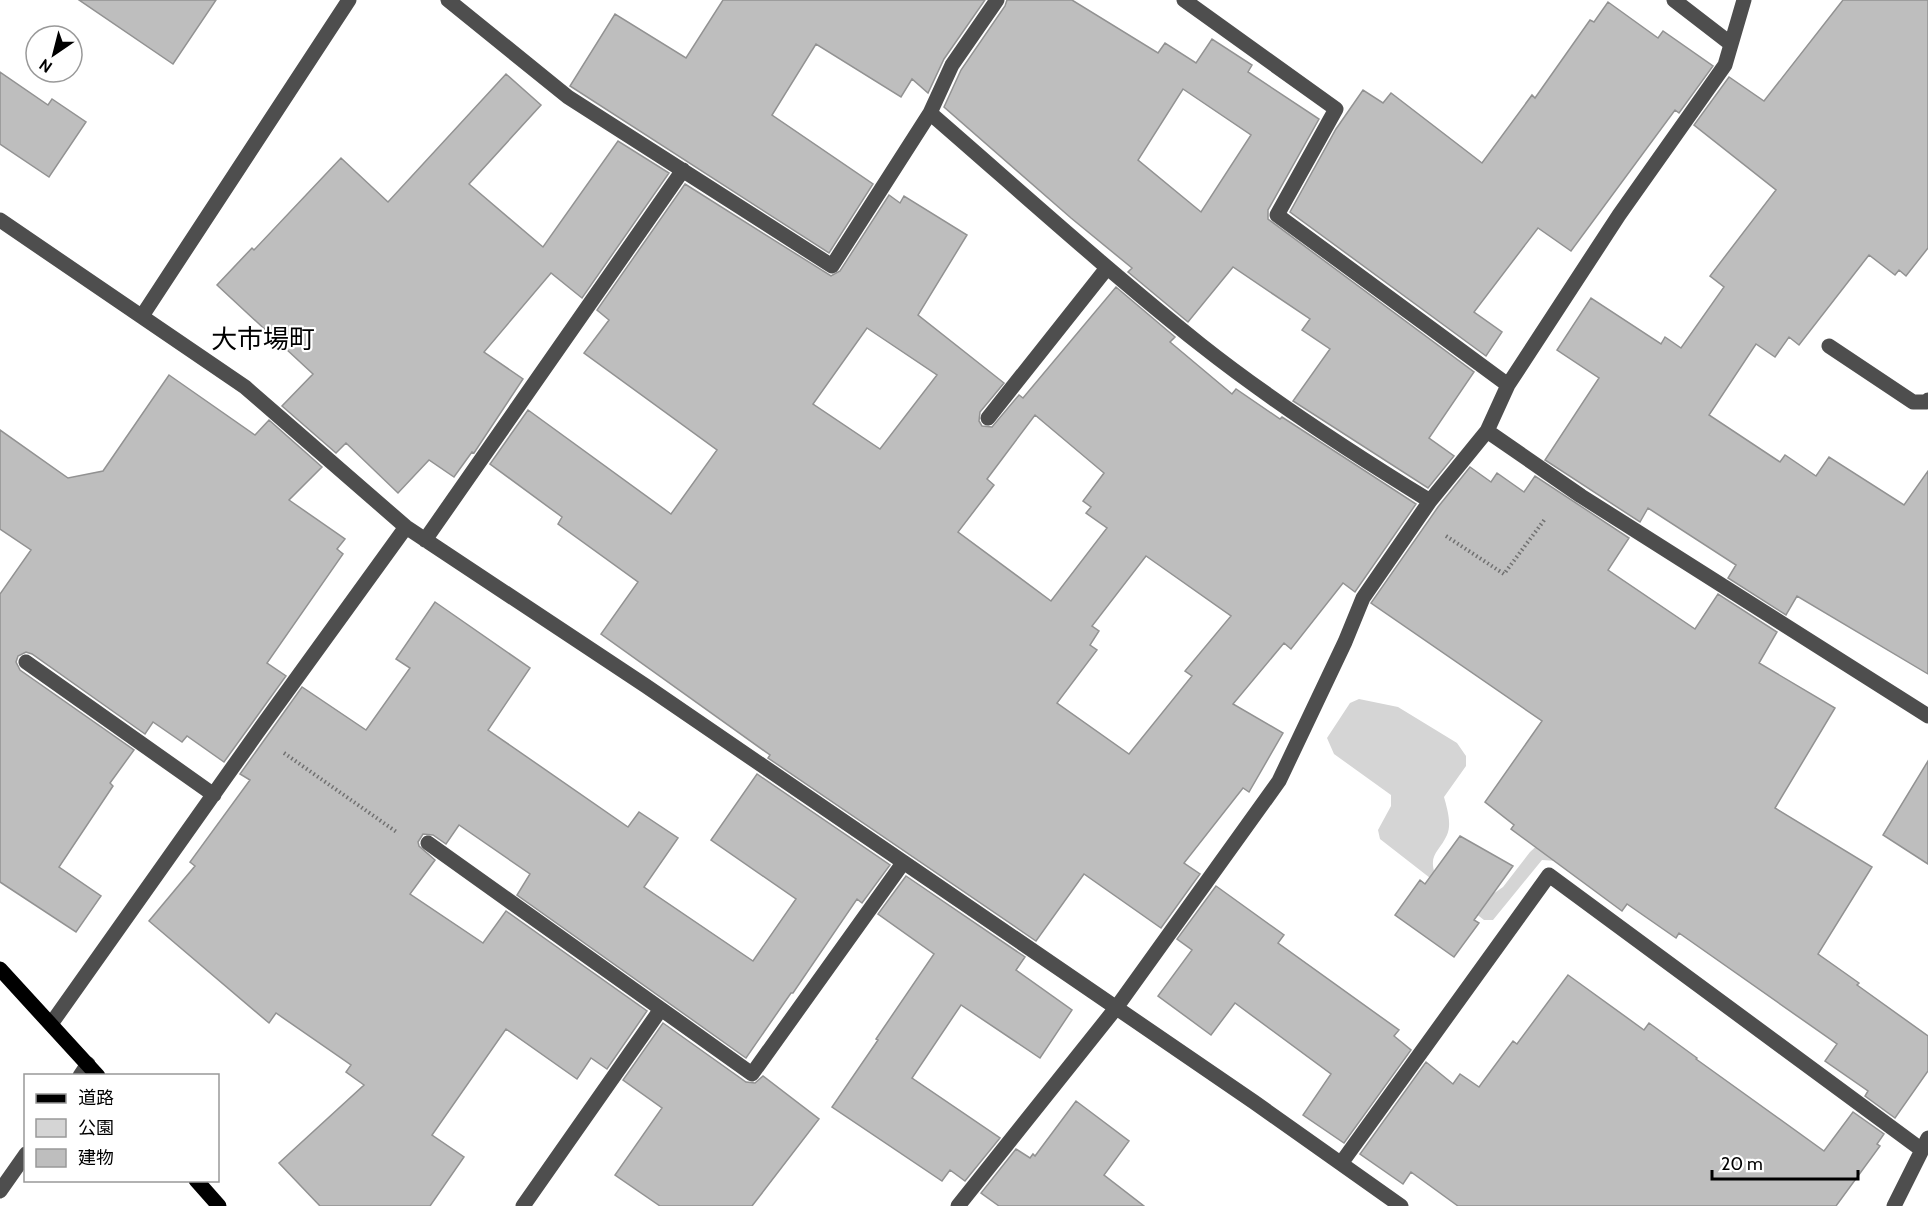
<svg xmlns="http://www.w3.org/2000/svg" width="1928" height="1206" viewBox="0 0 1928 1206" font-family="Cabin,'Noto Sans JP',sans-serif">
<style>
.green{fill:#d5d5d5}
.building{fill:#bebebe;stroke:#929292;stroke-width:1.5;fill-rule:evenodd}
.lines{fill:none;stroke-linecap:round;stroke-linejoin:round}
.path{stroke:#707070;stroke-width:4;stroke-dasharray:1.5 3;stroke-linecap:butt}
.minor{stroke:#4e4e4e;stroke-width:15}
.major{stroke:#000;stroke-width:15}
.labels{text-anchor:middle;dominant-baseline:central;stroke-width:4.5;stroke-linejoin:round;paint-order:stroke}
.quarter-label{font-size:26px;fill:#000;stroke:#fff}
</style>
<rect width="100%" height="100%" fill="#fff"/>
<!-- green -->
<path class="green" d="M1359 699 1398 707 1457 743 1466 756V766L1444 797C1447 808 1452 824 1447 835 1440 851 1428 854 1435 874L1480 903 1503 887 1530 852 1543 840 1558 861 1542 860 1493 920H1484L1380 839 1378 830 1391 806V795L1334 754 1327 738 1350 703Z"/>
<!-- building -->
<path class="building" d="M79 0H216L173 64Z
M723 0H985L944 59 928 93 912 79 901 97 816 44 772 115 873 184 829 253 570 86 615 14 686 58Z
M1007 0H1072L1158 53 1165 43 1196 63 1212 39 1252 65 1248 72 1319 119 1268 210V219L1474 372 1429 438 1454 456 1428 488 1293 401 1330 349 1302 330 1310 319 1233 267 1188 322 1128 272 1132 268 1071 218 944 107 961 70 1005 6ZM1183 89 1251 135 1201 212 1138 160Z
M1843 0H1928V248L1906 276 1899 270 1895 275 1869 255 1799 345 1789 337 1775 357 1756 344 1709 415 1780 462 1785 455 1816 476 1829 457 1904 505 1928 471V674L1797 596 1786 615 1728 578 1736 565 1648 508 1640 522 1545 460 1599 378 1557 350 1591 298 1661 344 1665 337 1681 348 1724 287 1710 276 1776 190 1694 125 1729 77 1764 101Z
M1608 2 1658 38 1663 31 1713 66 1679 113 1675 110 1571 251 1538 228 1474 312 1502 332 1486 356 1290 212 1336 129 1363 90 1383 103 1391 93 1482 163 1532 95 1535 98 1590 20 1594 22Z
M0 72 48 105 52 99 86 122 49 177 0 144Z
M506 74 541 105 469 184 543 247 618 141 669 173 582 298 551 273 484 352 523 379 474 453 472 452 454 477 429 460 398 493 346 443 336 453 282 406 313 374 217 285 252 248 254 250 341 158 388 202Z
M685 184 831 276 840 271 889 195 900 203 904 196 967 235 918 315 1004 383 980 412 979 421 982 426 992 427 1019 395 1023 398 1116 287 1175 337 1170 342 1232 394 1236 389 1280 419 1282 417 1416 504 1355 592 1343 583 1291 649 1284 643 1233 704 1283 733 1249 792 1243 788 1184 863 1200 874 1161 928 1084 874 1036 941 768 758 770 755 601 634 638 582 558 524 562 517 490 464 528 410 671 514 717 450 584 353 609 320 597 310ZM867 328 937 375 880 449 813 404ZM1035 415 1104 473 1083 501 1091 507 1086 513 1107 528 1051 601 958 532 994 485 987 479ZM1146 556 1231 616 1185 671 1192 676 1129 754 1057 703 1097 650 1090 645 1099 631 1092 626Z
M169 375 255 435 269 420 322 467 289 500 345 539 337 549 343 554 267 663 286 676 224 762 187 736 182 742 153 722 145 734 32 654 26 652 18 656 16 662 20 670 134 750 110 783 113 786 59 867 101 896 76 932 0 882V594L31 550 0 529V430L68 478 103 471Z
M1470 467 1491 482 1497 473 1524 492 1535 476 1629 538 1608 570 1695 629 1718 594 1777 632 1759 663 1835 708 1775 808 1872 867 1818 954 1859 983 1857 985 1928 1036V1071L1895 1118 1865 1096 1868 1091 1825 1061 1837 1044 1679 933 1676 938 1627 904 1622 911 1511 829 1514 825 1485 802 1542 721 1371 603 1438 507Z
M435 602 530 668 488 730 628 827 639 812 678 838 644 887 753 961 796 899 711 840 757 774 890 865 862 903 857 899 793 993H791L746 1058 517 895 530 874 459 825 446 844 433 835 423 834 418 842 419 846 435 860 410 894 483 943 506 911 647 1011 607 1069 591 1058 577 1079 506 1029 432 1135 464 1157 430 1206H320L279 1163 364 1085 346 1072 351 1065 276 1013 269 1023 149 921 195 866 190 862 250 780 240 774 302 687 366 730 410 668 396 659Z
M1928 761V864L1883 835Z
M1460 836 1513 866 1474 920 1479 923 1454 957 1395 915 1420 880 1425 884Z
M906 876 1025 957 1016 970 1072 1010 1040 1058 961 1005 912 1078 1000 1138 965 1181 950 1170 942 1181 832 1107 878 1040 876 1039 934 954 878 914Z
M1216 886 1284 935 1278 943 1399 1030 1394 1036 1411 1050 1344 1143 1303 1115 1331 1074 1235 1003 1211 1035 1158 996 1192 950 1177 939Z
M1568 975 1644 1030 1649 1023 1697 1058 1696 1059 1824 1151 1853 1112 1884 1134 1877 1144 1880 1146 1836 1206H1458L1411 1172 1403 1184 1360 1154 1426 1062 1453 1084 1460 1074 1479 1087 1513 1041 1517 1044Z
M663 1023 746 1082 755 1083 763 1076 819 1119 752 1206H660L615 1175 662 1108 623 1080Z
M1076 1101 1129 1141 1104 1175 1144 1206H999L981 1193 1016 1149 1030 1158 1033 1154 1035 1156Z"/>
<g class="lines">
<!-- path -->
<path class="path" d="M1446 536 1504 574 1545 519
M284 753 398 833"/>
<!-- minor -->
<path class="minor" d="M448 0 568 97 832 266 930 113 952 65 997 0
M1184 0 1336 109 1277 215 1508 385
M1674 0 1731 44
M930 113C1020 191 1108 271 1201 345 1273 402 1352 453 1430 501
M0 220 245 387 406 527 646 686 1254 1102 1401 1206
M142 316 349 0
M1829 346 1913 402H1926L1928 400
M988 418 1107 268
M1487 431 1581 496 1928 716
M425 540 683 170
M26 662 214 795
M428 843 661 1009 523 1206
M661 1009 752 1074 903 863
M51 1024 257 733 406 527
M80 1076 88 1064
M1342 1162 1549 875 1922 1150
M0 1191 26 1154
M958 1206 1116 1008 1279 781 1345 642 1363 598 1430 501 1487 431 1508 385 1619 215 1725 65 1744 0
M1894 1206 1928 1138"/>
<!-- major -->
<path class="major" d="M0 969 98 1076
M196 1180 219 1206"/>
</g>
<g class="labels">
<!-- quarter labels -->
<g class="quarter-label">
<text x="263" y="339">大市場町</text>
</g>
</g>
<!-- legend -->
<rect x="24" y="1074" width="195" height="108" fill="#ffffff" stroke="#999999" stroke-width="1.5"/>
<rect x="36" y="1094" width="30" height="9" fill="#000000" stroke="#999999" stroke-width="1.5"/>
<text x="78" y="1104" font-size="18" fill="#000000">道路</text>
<rect x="36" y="1119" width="30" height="18" fill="#d5d5d5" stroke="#999999" stroke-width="1.5"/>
<text x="78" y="1134" font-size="18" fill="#000000">公園</text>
<rect x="36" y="1149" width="30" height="18" fill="#bebebe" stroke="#999999" stroke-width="1.5"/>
<text x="78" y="1164" font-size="18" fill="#000000">建物</text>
<!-- north arrow -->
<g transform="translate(54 54) rotate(215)"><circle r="28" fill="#ffffff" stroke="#999999" stroke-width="1.5"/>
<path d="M0-4.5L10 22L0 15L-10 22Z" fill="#000000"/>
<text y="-9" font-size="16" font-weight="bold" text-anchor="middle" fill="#000000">N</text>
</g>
<!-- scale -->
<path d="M1712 1170v9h146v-9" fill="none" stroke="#000000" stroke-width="3"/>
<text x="1721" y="1170" font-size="18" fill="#000000" stroke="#ffffff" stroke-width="4.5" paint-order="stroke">20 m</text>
</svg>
